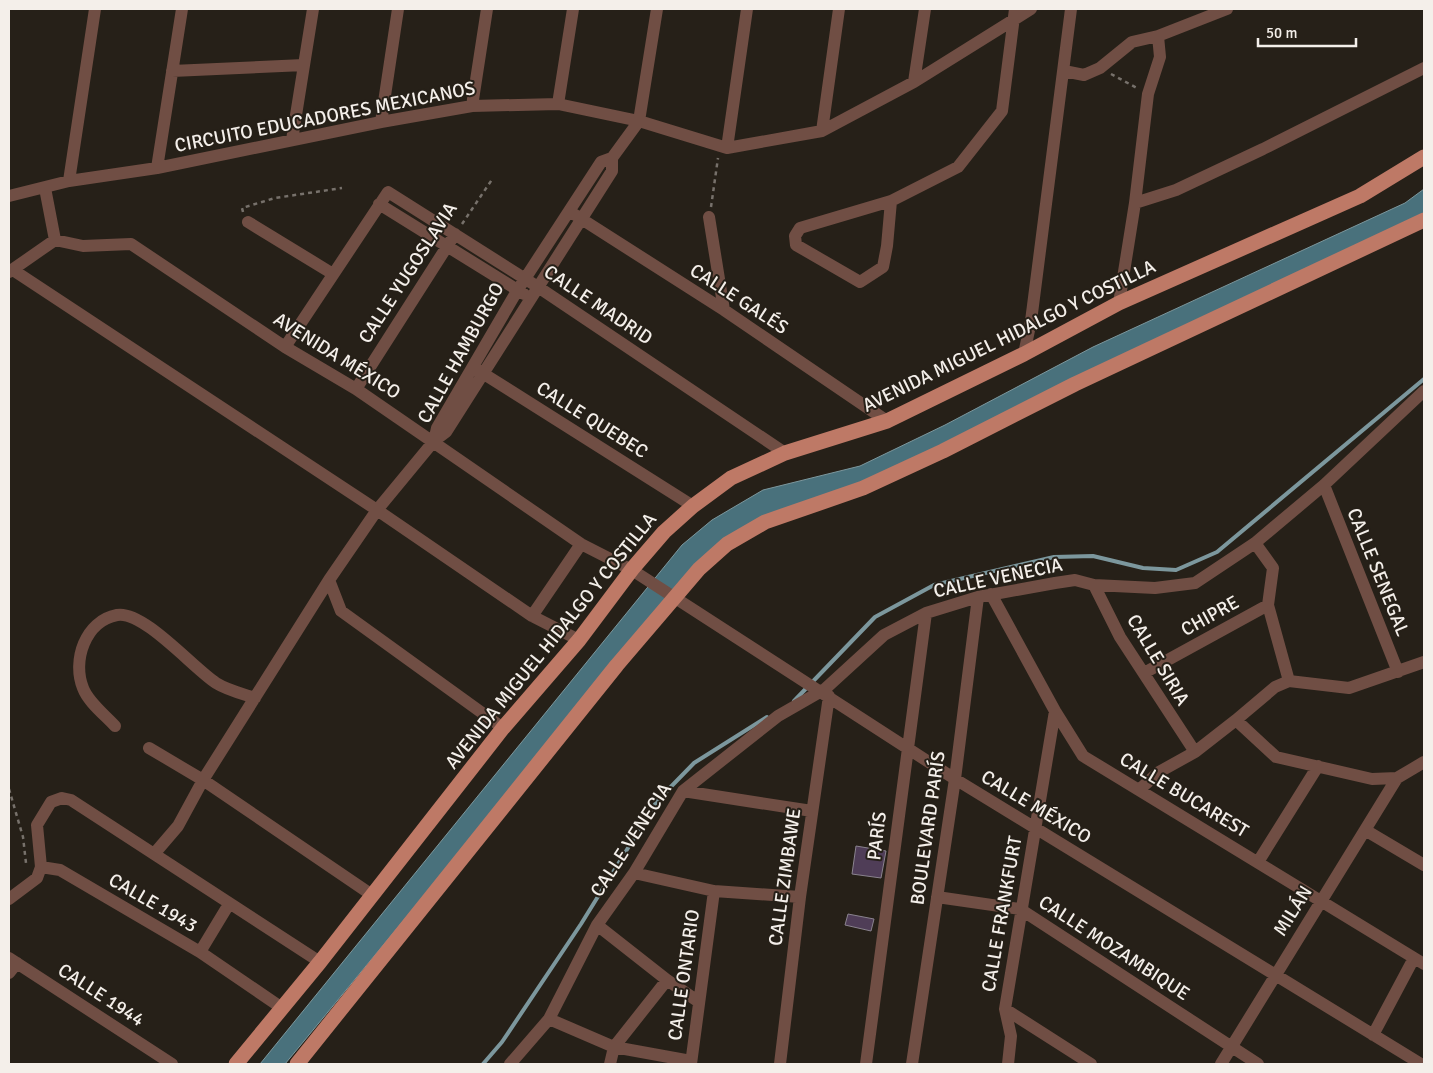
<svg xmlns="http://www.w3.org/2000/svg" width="1433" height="1073" viewBox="0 0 1433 1073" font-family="Signika,sans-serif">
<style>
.water{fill:#49717c;stroke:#7c979d}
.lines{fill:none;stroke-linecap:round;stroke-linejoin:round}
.stream{stroke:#7c979d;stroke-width:4}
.building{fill:#4f3d57;stroke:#8a838e}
.path{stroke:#77716b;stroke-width:2.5;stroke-dasharray:4 4;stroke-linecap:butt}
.minor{stroke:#704e44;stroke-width:12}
.major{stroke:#be7966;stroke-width:15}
.labels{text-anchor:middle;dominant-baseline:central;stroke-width:4;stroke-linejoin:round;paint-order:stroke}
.street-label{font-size:19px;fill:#f4efea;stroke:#262018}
</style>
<rect width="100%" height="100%" fill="#262018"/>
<!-- water -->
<path class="water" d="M1424 189V215L935 451 707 553 285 1064H260L682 545 712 520 763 490 860 466 945 425 1093 347 1405 203Z"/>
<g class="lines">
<!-- stream -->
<path class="stream" d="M794 701 875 617 934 585 1054 557 1093 556 1143 568 1176 570 1217 552 1424 379
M483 1064 502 1042 581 924 657 801 694 763 767 717"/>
</g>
<!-- building -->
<path class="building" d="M856 846 886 851 881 878 852 874Z
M848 914 874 919 871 931 845 925Z"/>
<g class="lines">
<!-- path -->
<path class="path" d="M1111 74 1137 88
M711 207 718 158
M243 212 242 208 275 198 342 188
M462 224 493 178
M9 789 23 837 26 863"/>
<!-- minor -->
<path class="minor" d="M172 71 304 65
M1064 71 1084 75 1100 68 1132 42 1158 36 1227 9
M914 82 925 9
M558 104 573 9
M472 106 487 9
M381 122 398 9
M822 131 839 9
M292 140 313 9
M727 148 747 9
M157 168 182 9
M69 181 95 9
M45 188 55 240
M9 196 69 181 157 168 381 122 472 106 558 104 639 121 727 148 822 131 914 82 1031 9
M891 201 887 246 883 267 860 282 796 245 795 236 800 228 891 201 958 167 1002 111 1015 9
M1135 203 1176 190 1263 149 1424 68
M379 204 524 294
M569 211 724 310 887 421
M709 217 724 310
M248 222 333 274
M55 240 83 246 131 244 285 347 356 389 581 544 632 570 955 779 1421 1064
M13 270 377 510 532 616 579 640
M9 272 55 240
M1119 303 1135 203 1148 94 1160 57 1158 36
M285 347 388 192 538 287 785 453
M1024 354 1031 321 1071 9
M476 369 693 506
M356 389 455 234
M434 441 437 428 517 291 601 162 612 158
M1324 485 1398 672
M1255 543 1273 568 1268 605 1289 681
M329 580 341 611 503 728
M1094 585 1120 637 1195 752
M991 594 1055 711 1083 756 1424 964
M532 616 581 544
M1144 673 1268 605
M1289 681 1349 688 1424 662
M1236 720 1275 687 1289 681
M115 726C105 715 88 702 83 688 72 661 85 621 117 615 143 610 193 668 216 683 227 690 243 694 255 698
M149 748 203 780 372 895
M1140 789 1159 772 1195 752 1236 720 1276 757 1372 779 1397 778 1424 762
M683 791 812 811
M1365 830 1424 865
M154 854 178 826 203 780 329 580 377 510 434 441 446 432 612 171V158L639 121 657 9
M1258 862 1318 766
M41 867 60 870 200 952 282 1008
M634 873 714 891 800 897
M937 897 1020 909 1258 1064
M9 899 37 878 41 867 37 825 51 802 62 798 71 800 320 962
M597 925 667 980 699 1002
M200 952 229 904
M9 958 172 1064
M9 973 17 963
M1005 1009 1091 1064
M549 1019 614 1047 691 1061
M1373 1035 1414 958
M510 1064 549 1019 597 925 634 873 683 791 778 716 825 689 884 635 926 613 978 597 1055 583 1075 580 1094 585 1155 588 1195 583 1255 543 1324 485 1424 391
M610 1064 614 1047 667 980
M691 1064 714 891
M780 1064 800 897 829 696
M866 1064 926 613
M912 1064 955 779 978 597
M1008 1064 1011 1036 1005 1009 1055 711
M1221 1064 1397 778"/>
<!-- major -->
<path class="major" d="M236 1064 320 962 503 728 579 640 633 568 664 532 693 506 731 478 785 453 887 421 1024 354 1119 303 1360 196 1424 157
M297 1064 617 665 699 569 727 544 765 522 863 488 943 451 1075 384 1424 220"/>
</g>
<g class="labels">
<!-- street labels -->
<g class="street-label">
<text transform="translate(325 117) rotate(-11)">CIRCUITO EDUCADORES MEXICANOS</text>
<text transform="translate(408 273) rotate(-57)">CALLE YUGOSLAVIA</text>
<text transform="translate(739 299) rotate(33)">CALLE GALÉS</text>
<text transform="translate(598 305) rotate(34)">CALLE MADRID</text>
<text transform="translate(1009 336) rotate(-26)">AVENIDA MIGUEL HIDALGO Y COSTILLA</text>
<text transform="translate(461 353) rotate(-61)">CALLE HAMBURGO</text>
<text transform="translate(337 356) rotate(32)">AVENIDA MÉXICO</text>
<text transform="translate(592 420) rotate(32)">CALLE QUEBEC</text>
<text transform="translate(1378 572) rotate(68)">CALLE SENEGAL</text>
<text transform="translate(998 578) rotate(-12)">CALLE VENECIA</text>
<text transform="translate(1210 616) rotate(-29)">CHIPRE</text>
<text transform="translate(551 641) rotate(-51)">AVENIDA MIGUEL HIDALGO Y COSTILLA</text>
<text transform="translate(1158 660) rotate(59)">CALLE SIRIA</text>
<text transform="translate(1184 795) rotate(31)">CALLE BUCAREST</text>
<text transform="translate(1036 807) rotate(31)">CALLE MÉXICO</text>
<text transform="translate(928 828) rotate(-82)">BOULEVARD PARÍS</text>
<text transform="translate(877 836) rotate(-83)">PARÍS</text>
<text transform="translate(631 840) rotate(-57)">CALLE VENECIA</text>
<text transform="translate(785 877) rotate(-82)">CALLE ZIMBAWE</text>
<text transform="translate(153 903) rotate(30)">CALLE 1943</text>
<text transform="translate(1293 911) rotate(-58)">MILÁN</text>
<text transform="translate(1002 914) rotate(-80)">CALLE FRANKFURT</text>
<text transform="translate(1114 948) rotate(33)">CALLE MOZAMBIQUE</text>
<text transform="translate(684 975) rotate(-82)">CALLE ONTARIO</text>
<text transform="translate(101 995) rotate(33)">CALLE 1944</text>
</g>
</g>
<!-- border -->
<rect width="1433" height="1073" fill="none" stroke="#f4efea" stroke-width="20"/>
<!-- scale -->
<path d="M1258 38v8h98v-8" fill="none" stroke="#f4efea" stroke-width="2.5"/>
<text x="1266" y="38" font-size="15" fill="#f4efea" stroke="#262018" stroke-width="4" paint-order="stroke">50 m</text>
</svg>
